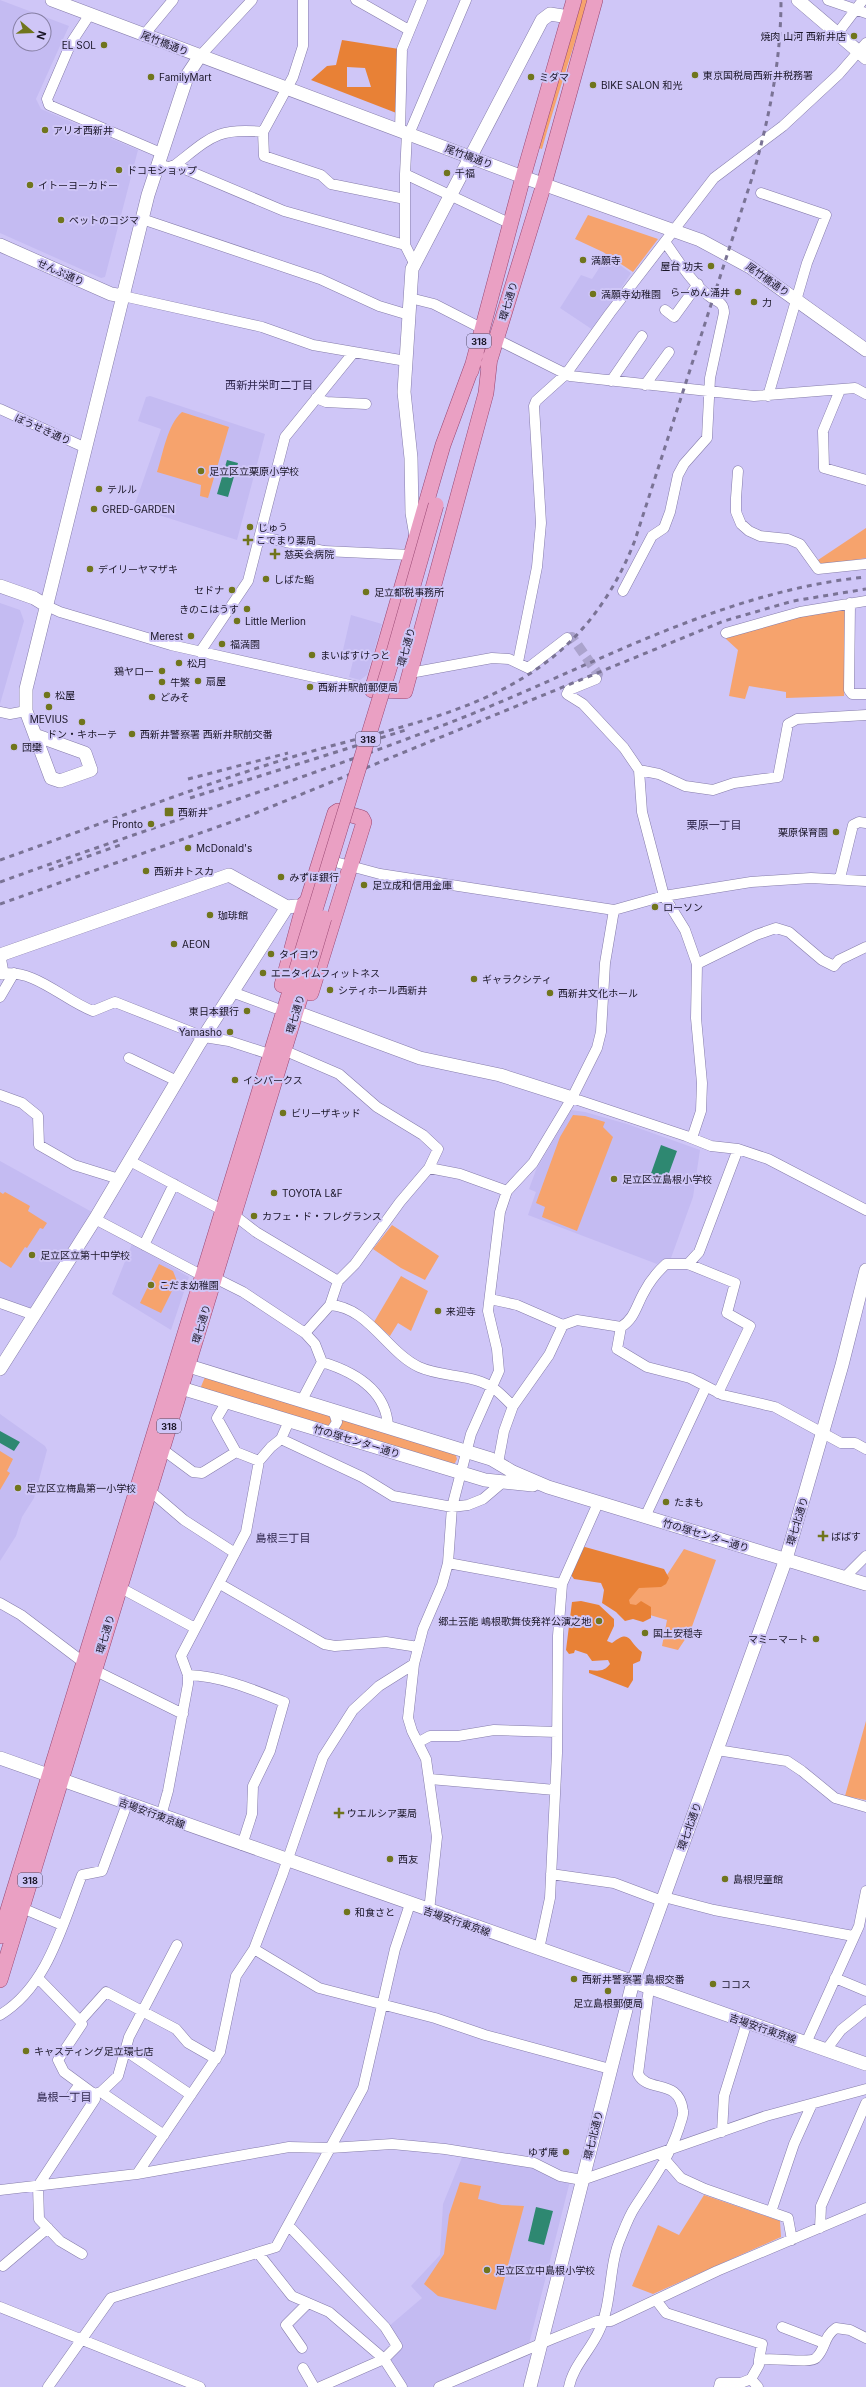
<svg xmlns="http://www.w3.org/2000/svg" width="866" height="2387" viewBox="0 0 866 2387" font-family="Inter,'Noto Sans JP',sans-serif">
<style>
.built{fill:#c4bbf2;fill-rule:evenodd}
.green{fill:#f6a36d}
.forest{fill:#e88136;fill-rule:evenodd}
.water{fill:#2e8871}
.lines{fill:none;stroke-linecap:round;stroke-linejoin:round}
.street-tunnel{stroke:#aba3cd;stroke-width:10;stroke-dasharray:10 5;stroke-linecap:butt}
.street-casing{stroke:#857caa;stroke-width:11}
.secondary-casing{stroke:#857caa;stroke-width:14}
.primary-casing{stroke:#984672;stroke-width:16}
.street{stroke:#fff;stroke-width:10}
.secondary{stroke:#fff;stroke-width:13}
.primary{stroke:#eaa0c3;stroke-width:15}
.rail{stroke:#7a7395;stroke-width:3;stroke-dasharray:5 5;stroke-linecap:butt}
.primary-bridge-casing{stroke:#984672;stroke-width:16;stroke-linecap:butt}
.primary-bridge{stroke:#eaa0c3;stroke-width:15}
.poi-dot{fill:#70751d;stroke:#cfc6f7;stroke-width:1.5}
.labels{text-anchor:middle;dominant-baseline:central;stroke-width:4;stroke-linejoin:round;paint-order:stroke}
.shield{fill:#cfc6f7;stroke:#504a65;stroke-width:1}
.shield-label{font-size:9px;font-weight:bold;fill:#191526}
.poi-label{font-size:10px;fill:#191526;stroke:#cfc6f7;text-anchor:start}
.street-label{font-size:10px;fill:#191526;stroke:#cfc6f7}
.neighbourhood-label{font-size:11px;fill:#31284f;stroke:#cfc6f7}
</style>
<rect width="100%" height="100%" fill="#cfc6f7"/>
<!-- built -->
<path class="built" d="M0 0 69 26 36 99 41 109 138 150 105 277 101 278 0 233ZM20 20H44V44H20Z
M607 256 631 273 593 330 560 308 581 275 592 279Z
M150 396 265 434 237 540 134 507 161 429 138 421 146 397Z
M0 603 20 610 24 621 0 704Z
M351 615 382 624 367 675 360 680 349 677 355 653 343 650Z
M571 1110 585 1112 627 1124 700 1150 693 1197 671 1258H666L657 1264 528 1215 536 1192 529 1189 536 1170Z
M0 1161 92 1212 30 1309 0 1299Z
M132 1244 189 1277 171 1330 112 1294Z
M0 1414 45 1446 47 1450 34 1498 22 1517 16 1536 0 1561Z
M463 2155 534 2166 570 2181 529 2344 431 2387H406L389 2362 400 2347 388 2327 422 2298 411 2286 440 2255 443 2204Z"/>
<!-- green -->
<path class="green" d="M580 0H588C573 50 556 99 542 149L539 148Z
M588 215 658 239 633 272 603 252 575 239Z
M182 412 229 427 208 498 200 496 201 485 157 472C163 454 167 425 182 412Z
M866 528V558L825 565 820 563 818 560Z
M844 610 846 612 844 696 786 698V692L749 686 745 699 729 696 738 650 726 639 727 636 807 614Z
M573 1115 585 1116 605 1122 603 1127 613 1137 577 1231 542 1217 545 1207 536 1203 560 1137Z
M0 1192 3 1194 5 1192 30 1206 28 1211 47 1223 43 1229 40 1228 27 1248 25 1247 11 1268 0 1261Z
M392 1225 439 1256 425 1280 401 1268 373 1249Z
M159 1264 173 1271 177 1281 161 1313 140 1303Z
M401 1276 428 1291 411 1331 398 1323 390 1336 374 1322Z
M205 1377 329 1415 332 1422 326 1429 200 1389Z
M342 1418 455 1453 457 1459 455 1463 448 1466 339 1431Z
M0 1451 13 1459 7 1471 10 1473 0 1490Z
M684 1549 716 1560 690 1632 678 1650 662 1646 667 1620 626 1608 630 1584 667 1575Z
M866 1721V1800L845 1796Z
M460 2182 481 2186 478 2199 502 2205 524 2206 496 2310 438 2296 424 2284 444 2254 449 2215Z
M704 2195 780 2221 781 2237 653 2294 632 2286 658 2225 679 2235Z"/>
<!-- forest -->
<path class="forest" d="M342 40 399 49V114L311 80 327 66 336 65ZM347 67 365 68 371 87H347Z
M585 1547 664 1569 669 1578 666 1584 661 1587 639 1588 629 1600 630 1604 636 1605 641 1601 651 1607V1618L643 1622 633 1619 625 1621 616 1612 602 1603 604 1590 601 1583 574 1579 571 1575 581 1548Z
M581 1601 599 1605 614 1619V1626L607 1641 612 1643C631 1628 628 1642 642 1652L640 1661 633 1664V1680L628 1688 589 1673V1670C598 1671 604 1672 610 1664L608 1660 592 1661 587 1654 575 1650 574 1653 569 1654 566 1650 572 1602Z"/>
<!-- water -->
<path class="water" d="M227 460 238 463 228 497 217 494Z
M661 1145 677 1151 665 1184 649 1179Z
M0 1431 20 1442 14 1451 0 1443Z
M536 2207 553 2211 544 2245 528 2241Z"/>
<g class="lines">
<!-- street-tunnel -->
<path class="street-tunnel" d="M567 638 572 637 598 674 596 679"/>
<defs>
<path id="street" d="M303 0V46L293 77 263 132 264 156 321 175 331 184 405 199
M356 0 409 30
M828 0 866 13
M90 14 71 43 47 99 49 105 161 153
M837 34 863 0
M144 35 173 0
M200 56 252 0
M400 131 402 49 422 0
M409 134 466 0
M157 164 169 167 175 165 284 211 405 245
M175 165C210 138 217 127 263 132
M405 174 407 133
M761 193 826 215 807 263 768 396
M142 219 320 279 379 306 409 315
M414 263 405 245V174L511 224
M123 296 262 327 313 345 406 361
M410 298 434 304 483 329
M665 310 674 317 698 284
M496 339 570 376 754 396 855 388 866 394
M611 381 642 336
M645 385 669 352
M840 390 823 431 824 468 866 480
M316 398 326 402 366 404
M0 409 86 448
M738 471 736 498V512L741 524 749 531 760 536 788 539 800 544 818 569 866 564
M260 536 324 551 411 555
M623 591 652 536 664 528 670 512 678 475 684 464 707 438 710 378 724 313C724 301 716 302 709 296 691 282 678 260 665 242
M850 603 849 690 852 694H866
M47 606 60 612 171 645 372 690
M726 633 800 612 866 601
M200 652 248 581 285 437 354 352
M518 662 537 567 541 523 534 406 536 401 566 374 610 313 714 178 783 126 839 74 866 43
M410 673 492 658 509 659 528 668 567 638
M596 679 569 690 567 694 583 704 624 748 639 770 642 812 664 896 685 930 697 964 696 1018 702 1083 701 1111 692 1138
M0 712 10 714 26 711
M639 770 659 774 685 786 713 790 734 783 778 777 788 724 797 719 866 715
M324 859 380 874 614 910 664 896 751 882 811 878 866 881
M840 878 853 825 859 822 866 823
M697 964 756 935 776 928 789 932 822 960 834 966 839 960 866 947
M0 974C35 968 63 1000 93 1011L115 1002 204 1037 229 1041 266 1053
M232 992 275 1008
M0 997 14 973
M288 1052 339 1074 377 1107 423 1135 438 1149 429 1168 400 1202 355 1264 338 1281 330 1305 305 1333
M129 1058 177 1081
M0 1095 22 1103 38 1116 39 1145 74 1165 119 1179
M572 1098 686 1136 711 1146 738 1149 768 1159 866 1210
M130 1161 222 1210
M429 1168 460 1174 507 1191
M234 1215 256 1232 338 1281
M95 1219 203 1276
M144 1245 174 1184
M688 1264 699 1252 738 1149
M215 1278 243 1292 305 1333 315 1344 322 1362 302 1400
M490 1299 517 1305 563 1325 577 1320 621 1327 617 1349 647 1367 690 1378 723 1395 775 1407 841 1443H855L866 1449
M0 1303 34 1315
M330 1305C368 1307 387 1352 419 1367 441 1377 469 1374 490 1386 499 1391 506 1400 513 1406
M621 1327C634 1319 636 1307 643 1294 649 1282 656 1273 666 1264H688L735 1283 727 1313 750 1326 718 1393
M322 1362C355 1372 386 1390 388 1426
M227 1401 217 1418 236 1452
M330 1433 337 1422 333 1410
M281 1439 362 1477 393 1496 452 1507 468 1505 483 1499 503 1482
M162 1449 193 1472 202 1473 236 1452 259 1461
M498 1463 504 1431 513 1406 549 1355 563 1325
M149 1490 184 1520 235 1553
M645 1517 706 1387
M448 1563 562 1584
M845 1577 866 1556
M220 1584 324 1644 335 1646 386 1642 418 1647
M119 1587 195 1628
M0 1603 21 1615 83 1662
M94 1670 183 1714
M188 1675C222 1676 254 1690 284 1702L270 1751 253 1786 252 1814 242 1845
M419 1742 430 1736H458L494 1730 557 1732
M717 1750 787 1761 802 1771 835 1798 866 1807
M430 1779 555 1790
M161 1816 168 1791 188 1684V1675L181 1656 246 1532 259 1461 271 1447 281 1439 289 1421
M551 1874 614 1883 662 1901
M664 1897 714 1910 853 1936
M22 1908 62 1925
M429 1911 437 1837 426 1759 412 1731 408 1718 414 1664 423 1629 442 1585 448 1563 452 1507 471 1434 499 1371 497 1349 488 1311 500 1212 507 1191 533 1163 572 1098 597 1048 601 1032 605 963 614 910
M254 1949 319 1988 435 2018 485 2035 610 2069
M539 1949 550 1898 557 1753 558 1636 562 1584 598 1503
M38 1978 80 2021 106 1992 176 2029 188 2043 216 2059
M835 1978 866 1991
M0 2015C48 1986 62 1925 82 1875L102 1871 127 1804
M80 2021 82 2024 58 2060 64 2072 94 2094
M806 2043 859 1926 866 1891
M826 2050 841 2030 866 2010
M126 2051 191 2095
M101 2092 164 2135
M94 2094 101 2092 118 2076 129 2037 177 1945
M72 2095 80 2084
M722 2132 724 2096 747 2022
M662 2156 681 2178 705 2189 788 2218 792 2240
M137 2174 220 2052 236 1976 254 1949 282 1876 323 1757 353 1710 379 1686 414 1664
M0 2190 137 2174 289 2147 330 2148 392 2144 445 2149 534 2163 560 2176 582 2180 766 2116 866 2089
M771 2212 794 2144 812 2104
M289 2226 385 2327 397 2346 384 2359 320 2387
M820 2228 821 2206 866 2103
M258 2253 292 2296 329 2312 384 2359 402 2387
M82 2254 60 2241 39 2219 38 2186 95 2099 94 2094
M3 2266 48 2228
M656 2300 666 2313 762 2344 759 2360
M0 2307 200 2387
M782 2327 824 2343
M302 2348 286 2325 308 2303
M303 2368 314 2387
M751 2379 758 2387
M48 2387 111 2298 276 2247 363 2088 395 1949 410 1904
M439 2387 552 2339 597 2321H611L717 2271 866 2208
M569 2387C573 2366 590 2351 599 2331 613 2301 608 2266 621 2237 625 2227 629 2216 635 2207 652 2181 669 2158 679 2128 680 2123 684 2116 683 2111 679 2077 648 2094 638 2074L649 1988
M719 2387 720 2383H741L751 2379 759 2365V2360C773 2357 810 2364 816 2358 826 2349 823 2337 836 2328L850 2330 866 2338"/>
<path id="secondary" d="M52 0 523 177 700 240 750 267 866 350
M798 0 866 58
M0 245 111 294 123 296
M416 536 412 513 411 458 404 392 412 269 542 20 550 14 569 17
M0 586 34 598 47 606
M35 735 85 753 91 770 60 781 51 778 26 711V689L148 195 188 74 200 56
M0 958 3 954 229 875 287 907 296 906
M0 962 2 973
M304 1015 420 1058 500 1075 572 1098
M179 1363 491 1459 513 1472 548 1487 866 1584
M0 1369 95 1219 199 1044 287 907
M171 1385 485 1480 533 1485
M0 1758 866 2064
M530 2387 633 1982 786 1559 842 1365 866 1270"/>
<path id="primary" d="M474 361 443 445 372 690 405 691 486 393 490 357
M488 366 544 184 595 0
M471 371 523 177 574 0
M282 985 304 904 307 902 335 813 338 811 362 818 364 822 311 993
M0 1936 296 972
M0 1980 307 975"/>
</defs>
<!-- street casing -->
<use href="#street" class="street-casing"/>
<!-- secondary casing -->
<use href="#secondary" class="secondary-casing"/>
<!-- primary casing -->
<use href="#primary" class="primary-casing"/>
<!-- street -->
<use href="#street" class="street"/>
<!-- secondary -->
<use href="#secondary" class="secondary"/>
<!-- primary -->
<use href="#primary" class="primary"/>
<!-- rail -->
<path class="rail" d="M188 779 288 753
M190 798 406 730
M0 860C96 826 192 788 289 758 373 732 469 718 541 666 585 635 616 590 635 540L752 178C769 119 781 62 781 0
M49 870 123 844
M0 882C149 828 301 780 449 723 586 670 717 592 866 577
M0 904 251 815 724 621 793 601 866 589"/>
<defs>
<path id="primary-bridge" d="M296 972 392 659 436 505
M307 975 324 918"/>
</defs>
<!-- primary-bridge casing -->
<use href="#primary-bridge" class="primary-bridge-casing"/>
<!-- primary-bridge -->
<use href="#primary-bridge" class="primary-bridge"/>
</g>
<!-- markers -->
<g class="poi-dot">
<circle cx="854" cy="36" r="4"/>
<circle cx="104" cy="45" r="4"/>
<circle cx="695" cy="75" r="4"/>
<circle cx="151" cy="77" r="4"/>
<circle cx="531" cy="77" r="4"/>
<circle cx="593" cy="85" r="4"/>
<circle cx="45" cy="130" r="4"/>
<circle cx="119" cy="170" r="4"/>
<circle cx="447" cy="173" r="4"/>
<circle cx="30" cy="185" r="4"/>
<circle cx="61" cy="220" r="4"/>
<circle cx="583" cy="260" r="4"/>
<circle cx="711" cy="266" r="4"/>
<circle cx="738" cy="292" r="4"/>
<circle cx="593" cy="294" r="4"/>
<circle cx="754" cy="302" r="4"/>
<circle cx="201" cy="471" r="4"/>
<circle cx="99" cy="489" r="4"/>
<circle cx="94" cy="509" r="4"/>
<circle cx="250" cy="527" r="4"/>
<path d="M246 534h4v4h4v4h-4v4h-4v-4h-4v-4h4z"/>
<path d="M273 548h4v4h4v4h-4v4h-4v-4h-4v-4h4z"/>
<circle cx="90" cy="569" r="4"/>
<circle cx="266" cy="579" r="4"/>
<circle cx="232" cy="590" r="4"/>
<circle cx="366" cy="592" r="4"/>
<circle cx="247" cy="609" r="4"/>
<circle cx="237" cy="621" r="4"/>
<circle cx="191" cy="636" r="4"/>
<circle cx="222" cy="644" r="4"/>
<circle cx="312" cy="655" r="4"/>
<circle cx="179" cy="663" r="4"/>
<circle cx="162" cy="671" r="4"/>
<circle cx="198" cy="681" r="4"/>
<circle cx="162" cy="682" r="4"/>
<circle cx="310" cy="687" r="4"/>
<circle cx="47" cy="695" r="4"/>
<circle cx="152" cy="697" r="4"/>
<circle cx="49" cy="707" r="4"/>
<circle cx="82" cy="722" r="4"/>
<circle cx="132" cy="734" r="4"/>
<circle cx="14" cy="747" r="4"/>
<rect x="164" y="807" width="10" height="10" rx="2"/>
<circle cx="151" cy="824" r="4"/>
<circle cx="836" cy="832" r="4"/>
<circle cx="188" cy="848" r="4"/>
<circle cx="146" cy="871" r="4"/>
<circle cx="281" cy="877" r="4"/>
<circle cx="364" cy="885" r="4"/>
<circle cx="655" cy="907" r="4"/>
<circle cx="210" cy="915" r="4"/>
<circle cx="174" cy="944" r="4"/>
<circle cx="271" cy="954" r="4"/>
<circle cx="263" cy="973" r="4"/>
<circle cx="474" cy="979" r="4"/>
<circle cx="330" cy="990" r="4"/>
<circle cx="550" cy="993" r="4"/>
<circle cx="247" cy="1011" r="4"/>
<circle cx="230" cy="1032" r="4"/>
<circle cx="235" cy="1080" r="4"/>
<circle cx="283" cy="1113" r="4"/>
<circle cx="614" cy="1179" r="4"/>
<circle cx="274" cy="1193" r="4"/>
<circle cx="254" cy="1216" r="4"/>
<circle cx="32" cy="1255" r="4"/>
<circle cx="151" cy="1285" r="4"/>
<circle cx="438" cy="1311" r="4"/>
<circle cx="18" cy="1488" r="4"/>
<circle cx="666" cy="1502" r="4"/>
<path d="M821 1530h4v4h4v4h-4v4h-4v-4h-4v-4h4z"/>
<circle cx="599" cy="1621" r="4"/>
<circle cx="645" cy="1633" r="4"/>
<circle cx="816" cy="1639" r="4"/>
<path d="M337 1807h4v4h4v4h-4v4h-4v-4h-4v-4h4z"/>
<circle cx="390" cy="1859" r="4"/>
<circle cx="725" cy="1879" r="4"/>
<circle cx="347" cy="1912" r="4"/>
<circle cx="574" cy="1979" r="4"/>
<circle cx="713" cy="1984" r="4"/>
<circle cx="608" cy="1991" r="4"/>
<circle cx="26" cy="2051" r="4"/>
<circle cx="566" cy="2152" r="4"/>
<circle cx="487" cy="2270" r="4"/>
</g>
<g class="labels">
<!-- shield labels -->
<g class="shield">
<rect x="467" y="334" width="24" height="14" rx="3"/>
<rect x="356" y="732" width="24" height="14" rx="3"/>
<rect x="157" y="1419" width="24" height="14" rx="3"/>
<rect x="18" y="1873" width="24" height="14" rx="3"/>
</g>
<g class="shield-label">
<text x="479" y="341">318</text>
<text x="368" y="739">318</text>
<text x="169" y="1426">318</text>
<text x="30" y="1880">318</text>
</g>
<!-- poi labels -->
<g class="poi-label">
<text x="846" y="36" text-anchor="end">焼肉 山河 西新井店</text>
<text x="96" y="45" text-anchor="end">EL SOL</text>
<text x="703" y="75">東京国税局西新井税務署</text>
<text x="159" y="77">FamilyMart</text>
<text x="539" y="77">ミダマ</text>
<text x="601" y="85">BIKE SALON 和光</text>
<text x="53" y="130">アリオ西新井</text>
<text x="127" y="170">ドコモショップ</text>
<text x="455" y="173">千福</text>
<text x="38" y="185">イトーヨーカドー</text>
<text x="69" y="220">ペットのコジマ</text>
<text x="591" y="260">満願寺</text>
<text x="703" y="266" text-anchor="end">屋台 功夫</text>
<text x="730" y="292" text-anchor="end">らーめん涌井</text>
<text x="601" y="294">満願寺幼稚園</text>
<text x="762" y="302">力</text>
<text x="209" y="471">足立区立栗原小学校</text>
<text x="107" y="489">テルル</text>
<text x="102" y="509">GRED-GARDEN</text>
<text x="258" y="527">じゅう</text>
<text x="256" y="540">こでまり薬局</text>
<text x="284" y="554">慈英会病院</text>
<text x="98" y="569">デイリーヤマザキ</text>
<text x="274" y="579">しばた鮨</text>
<text x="224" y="590" text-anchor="end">セドナ</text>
<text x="374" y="592">足立都税事務所</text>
<text x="239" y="609" text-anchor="end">きのこはうす</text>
<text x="245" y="621">Little Merlion</text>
<text x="183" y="636" text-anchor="end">Merest</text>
<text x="230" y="644">福満園</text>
<text x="320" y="655">まいばすけっと</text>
<text x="187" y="663">松月</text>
<text x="154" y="671" text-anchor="end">鶏ヤロー</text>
<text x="206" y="681">扇屋</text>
<text x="170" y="682">牛繁</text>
<text x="318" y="687">西新井駅前郵便局</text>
<text x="55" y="695">松屋</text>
<text x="160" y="697">どみそ</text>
<text x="49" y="719" text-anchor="middle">MEVIUS</text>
<text x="82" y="734" text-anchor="middle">ドン・キホーテ</text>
<text x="140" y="734">西新井警察署 西新井駅前交番</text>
<text x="22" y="747">団欒</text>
<text x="178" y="812">西新井</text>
<text x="143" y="824" text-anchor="end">Pronto</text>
<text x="828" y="832" text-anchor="end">栗原保育園</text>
<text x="196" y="848">McDonald's</text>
<text x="154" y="871">西新井トスカ</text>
<text x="289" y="877">みずほ銀行</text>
<text x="372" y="885">足立成和信用金庫</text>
<text x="663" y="907">ローソン</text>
<text x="218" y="915">珈琲館</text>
<text x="182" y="944">AEON</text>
<text x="279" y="954">タイヨウ</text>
<text x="271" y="973">エニタイムフィットネス</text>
<text x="482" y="979">ギャラクシティ</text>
<text x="338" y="990">シティホール西新井</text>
<text x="558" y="993">西新井文化ホール</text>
<text x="239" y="1011" text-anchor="end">東日本銀行</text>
<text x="222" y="1032" text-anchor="end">Yamasho</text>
<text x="243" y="1080">インパークス</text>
<text x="291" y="1113">ビリーザキッド</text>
<text x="622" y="1179">足立区立島根小学校</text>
<text x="282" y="1193">TOYOTA L&amp;F</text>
<text x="262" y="1216">カフェ・ド・フレグランス</text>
<text x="40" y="1255">足立区立第十中学校</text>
<text x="159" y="1285">こだま幼稚園</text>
<text x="446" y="1311">来迎寺</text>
<text x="26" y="1488">足立区立梅島第一小学校</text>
<text x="674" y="1502">たまも</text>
<text x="831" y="1536">ぱぱす</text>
<text x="591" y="1621" text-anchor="end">郷土芸能 嶋根歌舞伎発祥公演之地</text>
<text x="653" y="1633">国土安穏寺</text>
<text x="808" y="1639" text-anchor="end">マミーマート</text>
<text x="347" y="1813">ウエルシア薬局</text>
<text x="398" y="1859">西友</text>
<text x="733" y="1879">島根児童館</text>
<text x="355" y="1912">和食さと</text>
<text x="582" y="1979">西新井警察署 島根交番</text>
<text x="721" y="1984">ココス</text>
<text x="608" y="2003" text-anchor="middle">足立島根郵便局</text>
<text x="34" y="2051">キャスティング足立環七店</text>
<text x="558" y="2152" text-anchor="end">ゆず庵</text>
<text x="495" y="2270">足立区立中島根小学校</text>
</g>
<!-- street labels -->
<g class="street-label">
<text transform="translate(165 43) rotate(21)">尾竹橋通り</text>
<text transform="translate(469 156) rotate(20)">尾竹橋通り</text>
<text transform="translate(61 272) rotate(24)">せんぷ通り</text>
<text transform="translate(768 279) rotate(35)">尾竹橋通り</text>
<text transform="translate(508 301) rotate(-73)">環七通り</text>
<text transform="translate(43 429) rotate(24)">ぼうせき通り</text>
<text transform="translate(406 647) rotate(-74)">環七通り</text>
<text transform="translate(295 1014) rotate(-73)">環七通り</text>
<text transform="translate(201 1324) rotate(-73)">環七通り</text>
<text transform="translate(357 1441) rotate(17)">竹の塚センター通り</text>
<text transform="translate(797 1521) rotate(-73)">環七北通り</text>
<text transform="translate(706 1535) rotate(17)">竹の塚センター通り</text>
<text transform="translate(105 1634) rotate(-73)">環七通り</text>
<text transform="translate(152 1813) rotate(20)">吉場安行東京線</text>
<text transform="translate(689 1826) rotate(-70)">環七北通り</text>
<text transform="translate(457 1921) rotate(19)">吉場安行東京線</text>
<text transform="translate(763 2028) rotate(19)">吉場安行東京線</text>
<text transform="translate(593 2135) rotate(-76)">環七北通り</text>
</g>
<!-- neighbourhood labels -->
<g class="neighbourhood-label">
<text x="269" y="385">西新井栄町二丁目</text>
<text x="714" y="825">栗原一丁目</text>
<text x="283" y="1538">島根三丁目</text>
<text x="64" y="2097">島根一丁目</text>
</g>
</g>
<!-- north arrow -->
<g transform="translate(32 32) rotate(109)"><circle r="19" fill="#cfc6f7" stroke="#867fa3"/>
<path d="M0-3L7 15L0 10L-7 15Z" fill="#70751d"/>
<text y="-6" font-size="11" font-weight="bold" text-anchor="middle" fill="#191526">N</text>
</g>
</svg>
